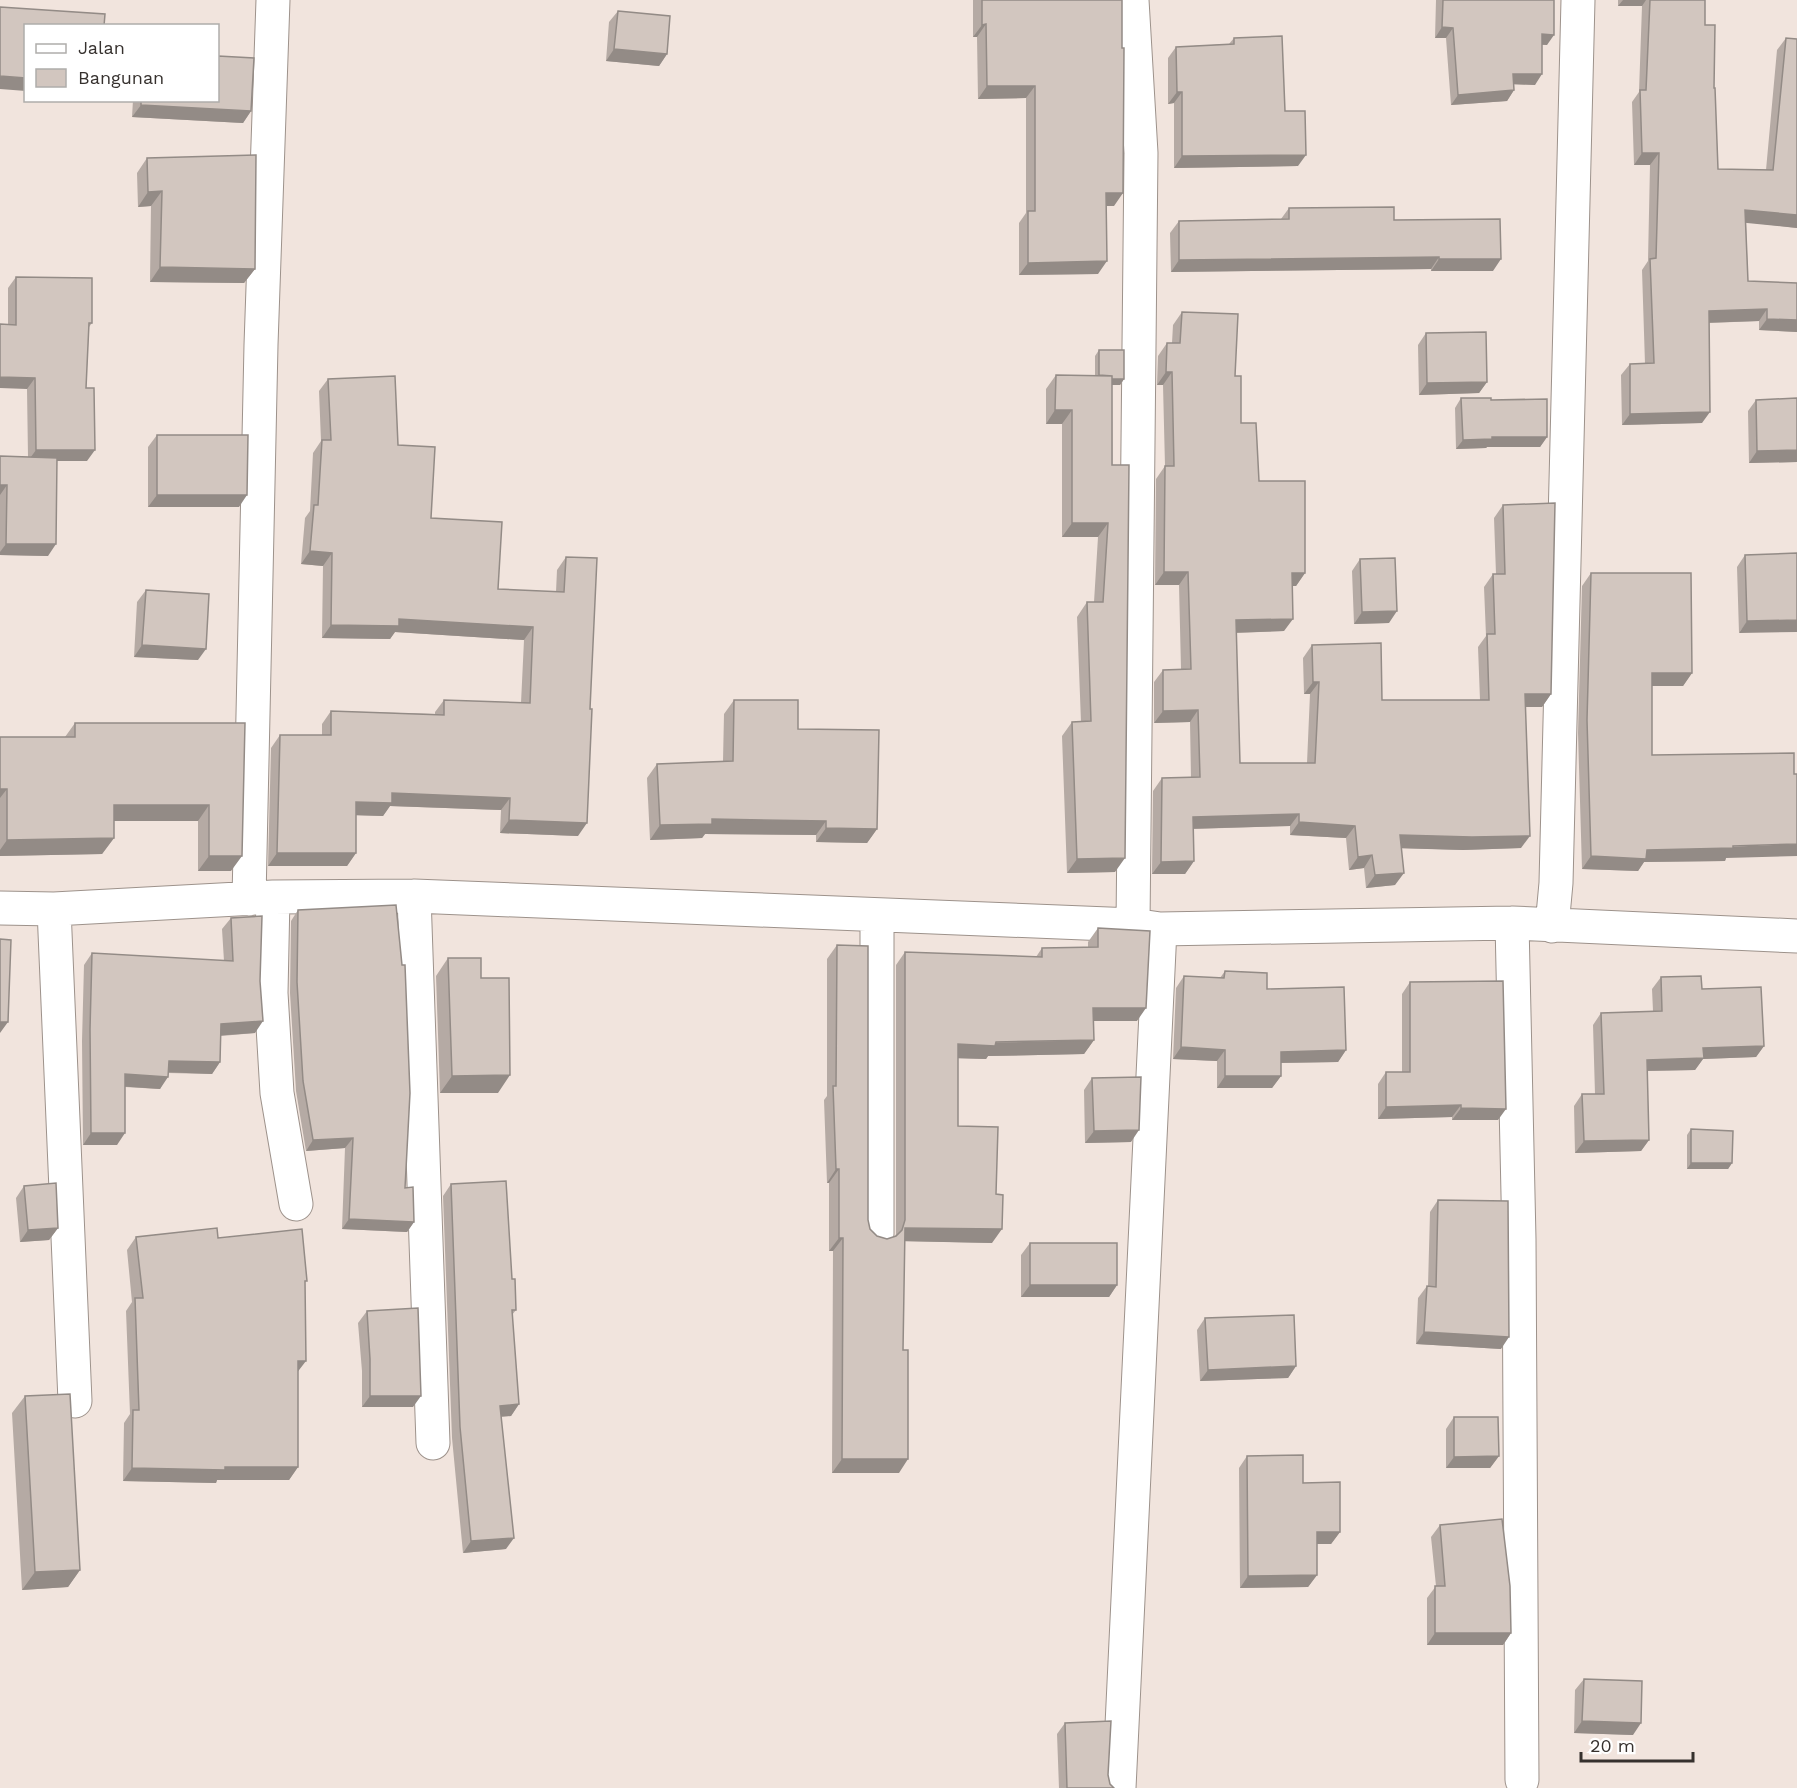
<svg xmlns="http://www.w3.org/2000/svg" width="1797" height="1788" viewBox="0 0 1797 1788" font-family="'Work Sans',sans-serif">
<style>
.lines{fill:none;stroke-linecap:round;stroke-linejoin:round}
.minor-casing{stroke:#9d928b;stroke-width:35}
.minor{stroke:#fff;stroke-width:33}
.wall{fill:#b5aaa4}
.shaded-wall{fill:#938b86}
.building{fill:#d2c6bf;stroke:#938b86;stroke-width:1.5}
</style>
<rect width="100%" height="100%" fill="#f1e4dd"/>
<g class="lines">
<defs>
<path id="minor" d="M1132 0 1141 153 1133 925
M414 896 433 1443
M273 897 271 993 277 1093 296 1204
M249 899 261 345 273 0
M0 908 54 909 273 897 414 896 1133 925 1160 929 1512 923 1797 936
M54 909 75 1401
M877 915V1234
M1512 923 1519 1239 1522 1780
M1552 926 1556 883 1578 0
M1119 1788 1160 929"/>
</defs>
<!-- minor casing -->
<use href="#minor" class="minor-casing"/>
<!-- minor -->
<use href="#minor" class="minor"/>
</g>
<!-- wall -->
<path class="wall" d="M973 0H1122L1114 206H1106L1098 274 1019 275V223L1026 213V98L978 99 977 37H973Z
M1436 0H1554L1547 45H1542L1535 85 1514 84V90L1507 101 1451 105 1446 38H1435Z
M1618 0H1705V25L1714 88 1718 169 1766 170 1777 50 1786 38 1797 39V228L1746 222 1748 281 1797 283V332L1759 330V321L1709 323 1702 423 1622 425 1621 375 1630 364H1645L1642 270 1648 261 1650 165H1634L1632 102 1639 92 1642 6H1618Z
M618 11 667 54 659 66 606 61 609 22Z
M1234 38 1285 111 1298 166 1174 168V103L1168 104V58L1176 47 1229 44Z
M133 100H218L251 111 243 123 132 117Z
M147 158 255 269 244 283 150 282 151 206 138 207 137 173Z
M1289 208 1394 220 1493 271H1431V269L1171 272 1170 233 1179 221 1281 219Z
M16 277 92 323 89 327 86 388 87 461H57L48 556 0 555V456L28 457 27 389 8 325V288Z
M1182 312 1235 376 1241 423 1259 481 1305 573 1296 586H1292L1284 631 1236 633 1240 763H1307L1310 694H1304L1303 658 1312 645 1382 700H1480L1478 647 1486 636 1484 587 1493 574H1496L1494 518 1503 505 1551 694 1542 707H1525L1521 848 1463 850 1402 848 1395 885 1366 888 1364 868 1349 870 1346 838 1290 835V826L1193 829 1194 861 1185 874H1152L1153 791 1162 778H1191L1190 722 1154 723V682L1163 670 1181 669 1179 585H1155L1156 479 1165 466 1163 385H1157L1158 356 1167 343H1172L1173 325Z
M1426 333 1487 382 1479 393 1419 395 1418 345Z
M1099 350 1124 379 1120 385H1112L1115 872 1067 873 1062 736 1072 722H1081L1077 617 1087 602H1094L1098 537H1062V424H1046V389L1056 375H1095V356Z
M328 379 398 445 431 518 498 589 556 592 557 570 566 557 578 836 500 833 501 810 390 806 383 816 356 815V853L347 866H268L271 748 280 735H322V724L331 711 435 714V712L444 700 521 703 524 640 395 632 390 639 322 638 323 566 301 564 305 518 310 511 313 453 321 441 319 391Z
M1461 398 1491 400 1547 437 1540 447H1487L1486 448 1456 449 1455 408Z
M1797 398V462L1749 463 1748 411 1756 400Z
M157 435 239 507H148V447Z
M1797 553 1739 633 1737 567 1745 555Z
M1360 559 1389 623 1354 624 1352 571Z
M1591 573 1692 673 1683 686H1652V755L1726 858 1725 861 1644 862 1638 871 1582 869 1578 733 1582 586Z
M146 590 198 660 134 657 137 602Z
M734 700 798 729 877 829 867 843 816 842V835L705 834 702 838 650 840 647 778 657 764 723 761 724 714Z
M75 723H245L231 871H198V821H114V838L102 854 0 856V737H65Z
M298 910 405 1188 414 1222 407 1232 342 1229 345 1148 306 1151 296 1091 290 993 291 921Z
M231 918 255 1033 221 1036 220 1062 212 1074 168 1073 160 1089 125 1087 117 1145H83L82 1041 84 965 92 953 224 961 222 929Z
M1098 928 1137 1021H1093L1094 1040 1084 1054 988 1056 986 1059 958 1058V1126L992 1243 905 1241 899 1473H832L833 1251H829V1183H827L824 1100 827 1096V959L837 945 868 1220 870 1229 877 1236 887 1239 895 1237 896 1234V965L905 952 1036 957 1042 948 1088 947V942Z
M448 958 481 978 498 1093H440L436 976Z
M1225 971 1267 989 1346 1050 1338 1062 1281 1063V1076L1272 1088H1217V1061L1173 1059 1176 988 1184 976 1220 978Z
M1661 977 1702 989 1764 1046 1756 1057 1703 1059 1695 1070 1647 1071 1649 1140 1641 1151 1575 1153 1574 1106 1582 1094H1595L1593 1025 1601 1013 1653 1011 1652 989Z
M1410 982 1498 1120H1452V1117L1378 1119V1084L1386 1072H1402V994Z
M1092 1078 1131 1142 1085 1143 1084 1090Z
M1691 1129 1732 1163 1728 1169H1687V1135Z
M451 1184 512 1279 516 1310 512 1315 519 1404 511 1416 501 1417 506 1549 463 1553 452 1438 443 1196Z
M24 1186 58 1228 49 1240 20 1242 16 1198Z
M1438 1200 1501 1349 1416 1344 1418 1298 1427 1286H1428L1430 1212Z
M136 1237 218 1238 305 1285 298 1371V1467L289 1480H217L216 1483 123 1481 124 1423 130 1414 126 1311 132 1302 127 1250Z
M1030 1243 1117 1285 1109 1297H1021V1255Z
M367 1311 413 1407H362V1371L358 1323Z
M1205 1318 1296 1366 1288 1378 1200 1381 1197 1330Z
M25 1396 80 1570 68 1587 22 1590 12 1413Z
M1454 1417 1499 1456 1490 1468H1446V1429Z
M1247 1456 1303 1483 1340 1532 1331 1544H1317V1575L1308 1587 1240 1588 1239 1468Z
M1440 1525 1511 1633 1503 1645H1427V1598L1436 1586 1431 1537Z
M1584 1679 1633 1735 1574 1733 1575 1690Z
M1065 1723 1108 1775 1110 1784 1114 1788H1059L1057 1734Z"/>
<!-- shaded-wall -->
<path class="shaded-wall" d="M1623 0H1646L1642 6H1618Z
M986 24 977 37H973L982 25Z
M1442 27 1453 28 1446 38H1435Z
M1542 34 1554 35 1547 45 1535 44Z
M614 49 667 54 659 66 606 61Z
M1513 74H1542L1535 85 1506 84Z
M0 76 26 78V91L0 89Z
M987 86H1035L1026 98 978 99Z
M1514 90 1507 101 1451 105 1458 95Z
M1177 92H1182L1174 103 1168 104Z
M141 105 251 111 243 123 132 117Z
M1642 153H1659L1650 165H1634Z
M1306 155 1298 166 1174 168 1182 156Z
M162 191 151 206 138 207 148 192Z
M1106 193H1123L1114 206H1097Z
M1745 210 1797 215V228L1737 222Z
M1439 257 1431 269 1171 272 1179 260Z
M1439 259H1501L1493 271H1431Z
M1107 261 1098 274 1019 275 1028 263Z
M160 267 255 269 244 283 150 282Z
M1767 309 1759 321 1700 323 1709 311Z
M1767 319 1797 320V332L1759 330Z
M1166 372H1172L1163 385H1157Z
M0 377 35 378 27 389 0 388Z
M1099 379H1124L1120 385H1095Z
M1487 382 1479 393 1419 395 1427 383Z
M1055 410H1072L1062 424H1046Z
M1710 412 1702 423 1622 425 1630 414Z
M1492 437H1547L1540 447H1487L1486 448 1456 449 1463 440Z
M36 450H95L87 461H28Z
M1797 450V462L1749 463 1757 451Z
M0 485H7L0 495Z
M157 495H247L239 507H148Z
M1072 523H1108L1098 537H1062Z
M6 544H56L48 556 0 555V552Z
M310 551 332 553 323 566 301 564Z
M1164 572H1188L1179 585H1155Z
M1292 573H1305L1296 586H1283Z
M1397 611 1389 623 1354 624 1362 612Z
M399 619 533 627 524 640 395 632 390 639 322 638 331 625Z
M1293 619 1284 631 1227 633 1236 620Z
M1797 620V632L1739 633 1747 621Z
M142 645 206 649 198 660 134 657Z
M1652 673H1692L1683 686H1643Z
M1313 682H1319L1310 694H1304Z
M1525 694H1551L1542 707H1516Z
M1198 710 1190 722 1154 723 1163 711Z
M0 789H7L0 798Z
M392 793 510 798 501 810 390 806 383 816 347 815 356 802Z
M114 805H209L198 821H102Z
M1299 814 1290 826 1184 829 1193 817Z
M712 819 826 821 816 835 705 834 702 838 650 840 660 825Z
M509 820 587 823 578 836 500 833Z
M1299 822 1355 826 1346 838 1290 835Z
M826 828 877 829 867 843 816 842Z
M1400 835 1530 836 1521 848 1463 850 1392 848Z
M114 838 102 854 0 856V850L7 840Z
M1797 844V856L1726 858 1725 861 1644 862 1638 871 1582 869 1591 856 1647 850Z
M277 853H356L347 866H268Z
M1372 855 1364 868 1349 870 1358 857Z
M209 856H242L231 871H198Z
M1125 858 1115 872 1067 873 1077 859Z
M1194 861 1185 874H1152L1161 862Z
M1404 873 1395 885 1366 888 1375 875Z
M1093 1008H1146L1137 1021H1083Z
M263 1021 255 1033 213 1036 221 1024Z
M0 1022H8L0 1033Z
M1094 1040 1084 1054 988 1056 986 1059 948 1058 958 1044Z
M1764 1046 1756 1057 1703 1059 1695 1070 1639 1071 1647 1060 1703 1048Z
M1181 1047 1225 1050 1217 1061 1173 1059Z
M1346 1050 1338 1062 1273 1063 1281 1052Z
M169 1061 220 1062 212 1074 161 1072Z
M125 1074 168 1077 160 1089 116 1086Z
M510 1075 498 1093H440L452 1076Z
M1225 1076H1281L1272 1088H1217Z
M1461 1105 1452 1117 1378 1119 1386 1107Z
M1461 1108 1506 1109 1498 1120H1452Z
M1139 1130 1131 1142 1085 1143 1094 1131Z
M91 1133H125L117 1145H83Z
M353 1138 345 1148 306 1151 313 1140Z
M1649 1140 1641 1151 1575 1153 1584 1141Z
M1691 1163H1732L1728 1169H1687Z
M836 1169H839L829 1183H827Z
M349 1219 414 1222 407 1232 342 1229Z
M58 1228 49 1240 20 1242 28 1230Z
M905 1228 1002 1229 992 1243 895 1241Z
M839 1238H843L833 1251H829Z
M1030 1285H1117L1109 1297H1021Z
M1424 1332 1509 1337 1501 1349 1416 1344Z
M298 1361H306L296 1374Z
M1296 1366 1288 1378 1200 1381 1208 1370Z
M370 1396H421L413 1407H362Z
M519 1404 511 1416 492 1417 500 1406Z
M1499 1456 1490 1468H1446L1454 1457Z
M842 1459H908L899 1473H832Z
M225 1467H298L289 1480H217L216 1483 123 1481 132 1468Z
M1317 1532H1340L1331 1544H1308Z
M514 1538 506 1549 463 1553 471 1541Z
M80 1570 68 1587 22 1590 35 1572Z
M1317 1575 1308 1587 1240 1588 1248 1576Z
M1435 1633H1511L1503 1645H1427Z
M1582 1721 1641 1723 1633 1735 1574 1733Z"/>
<!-- building -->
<path class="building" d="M982 0H1122V48H1124L1123 193H1106L1107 261 1028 263V211H1035V86H987L986 24 982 25Z
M1443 0H1554V35L1542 34V74H1513L1514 90 1458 95 1453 28 1442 27Z
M1650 0H1705V25H1715L1714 88H1715L1718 169 1773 170 1786 38 1797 39V215L1745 210 1748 281 1797 283V320L1767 319V309L1709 311 1710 412 1630 414V364L1654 363 1650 259 1656 258 1659 153H1642L1640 90H1646Z
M0 7 105 14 104 26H26V78L0 76Z
M618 11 670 16 667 54 614 49Z
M1282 36 1285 111H1305L1306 155 1182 156V92H1177L1176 47 1234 44V38Z
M218 56 254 58 251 111 141 105V100H218Z
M256 155 255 269 160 267 162 191 148 192 147 158Z
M1394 207V220L1500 219 1501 259H1439V257L1179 260V221L1289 219V208Z
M16 277 92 278V323H89L86 388H94L95 450H36L35 378 0 377V324L16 325Z
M1182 312 1238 314 1235 376H1241V423H1256L1259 481H1305V573H1292L1293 619 1236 620 1240 763H1315L1319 682H1313L1312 645 1381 643 1382 700H1489L1487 634H1495L1493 574H1505L1503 505 1555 503 1551 694H1525L1530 836 1472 837 1400 835 1404 873 1375 875 1372 855 1358 857 1355 826 1299 822V814L1193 817 1194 861 1161 862 1162 778 1200 777 1198 710 1163 711V670L1191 669 1188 572H1164L1165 466H1174L1172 372H1166L1167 343H1180Z
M1486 332 1487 382 1427 383 1426 333Z
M1099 350H1124V379H1112V376L1099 375Z
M1056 375 1112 376V465H1129L1125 858 1077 859 1072 722 1091 721 1087 602H1103L1108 523H1072V410H1055Z
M395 376 398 445 435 447 431 518 502 522 498 589 564 592 566 557 597 558 590 709H592L587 823 509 820 510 798 392 793V803L356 802V853H277L280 735H331V711L444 715V700L530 703 533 627 399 619V626L331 625 332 553 310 551 314 505H318L322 440H331L328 379Z
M1461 398H1491V400L1547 399V437H1492V439L1463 440Z
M1797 398V450L1757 451 1756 400Z
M157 435H248L247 495H157Z
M0 456 57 458 56 544H6L7 485H0Z
M1797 553V620L1747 621 1745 555Z
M1395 558 1397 611 1362 612 1360 559Z
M1591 573H1691L1692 673H1652V755L1794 753V774H1797V844L1733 846V848L1647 850 1646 859 1591 856 1587 720Z
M146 590 209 594 206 649 142 645Z
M734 700H798V729L879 730 877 829 826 828V821L712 819V824L660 825 657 764 733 761Z
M75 723H245L242 856H209V805H114V838L7 840V789H0V737H75Z
M396 905 402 965H405L410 1093 405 1188 413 1187 414 1222 349 1219 353 1138 313 1140 303 1081 297 982 298 910Z
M262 916 260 981 263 1021 221 1024 220 1062 169 1061 168 1077 125 1074V1133H91L90 1029 92 953 233 961 231 918Z
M1098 928 1150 931 1146 1008H1093L1094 1040 996 1042 995 1046 958 1044V1126L998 1127 996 1194 1003 1195 1002 1229 905 1228 903 1350H908V1459H842L843 1238H839V1169H836L833 1086H836L837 945 868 946V1220L870 1229 877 1236 887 1239 896 1236 902 1230 905 1220V952L1042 957V948L1098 947Z
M0 939 11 940 8 1022H0Z
M448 958H481V978H509L510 1075 452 1076Z
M1225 971 1267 973V989L1344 987 1346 1050 1281 1052V1076H1225V1050L1181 1047 1184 976 1224 978Z
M1701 976 1702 989 1761 987 1764 1046 1703 1048 1704 1058 1647 1060 1649 1140 1584 1141 1582 1094H1604L1601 1013 1662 1011 1661 977Z
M1503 981 1506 1109 1461 1108V1105L1386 1107V1072H1410V982Z
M1141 1077 1139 1130 1094 1131 1092 1078Z
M1691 1129 1733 1131 1732 1163H1691Z
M506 1181 512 1279H515L516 1310H512L519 1404 500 1406 514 1538 471 1541 460 1427 451 1184Z
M56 1183 58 1228 28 1230 24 1186Z
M1438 1200 1508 1201 1509 1337 1424 1332 1427 1286 1436 1287Z
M217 1228 218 1238 302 1229 307 1281H305L306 1361H298V1467H225V1470L132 1468 133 1410H139L135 1298H143L136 1237Z
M1030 1243H1117V1285H1030Z
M418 1308 421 1396H370V1359L367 1311Z
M1294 1315 1296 1366 1208 1370 1205 1318Z
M70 1394 80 1570 35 1572 25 1396Z
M1454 1417H1498L1499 1456 1454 1457Z
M1303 1455V1483L1340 1482V1532H1317V1575L1248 1576 1247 1456Z
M1502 1519 1510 1586 1511 1633H1435V1586H1445L1440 1525Z
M1584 1679 1642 1681 1641 1723 1582 1721Z
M1111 1721 1108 1775 1110 1784 1114 1788H1067L1065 1723Z"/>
<!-- legend -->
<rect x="24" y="24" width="195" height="78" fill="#ffffff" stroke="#afadab" stroke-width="1.5"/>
<rect x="36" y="44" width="30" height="9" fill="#ffffff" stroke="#afadab" stroke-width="1.5"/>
<text x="78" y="54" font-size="18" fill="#36312e">Jalan</text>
<rect x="36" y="69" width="30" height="18" fill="#d2c6bf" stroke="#afadab" stroke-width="1.5"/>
<text x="78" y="84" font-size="18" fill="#36312e">Bangunan</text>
<!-- scale -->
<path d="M1581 1752v9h112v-9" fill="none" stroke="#36312e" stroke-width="3"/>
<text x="1590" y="1752" font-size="18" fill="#36312e" stroke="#ffffff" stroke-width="4.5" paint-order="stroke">20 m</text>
</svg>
